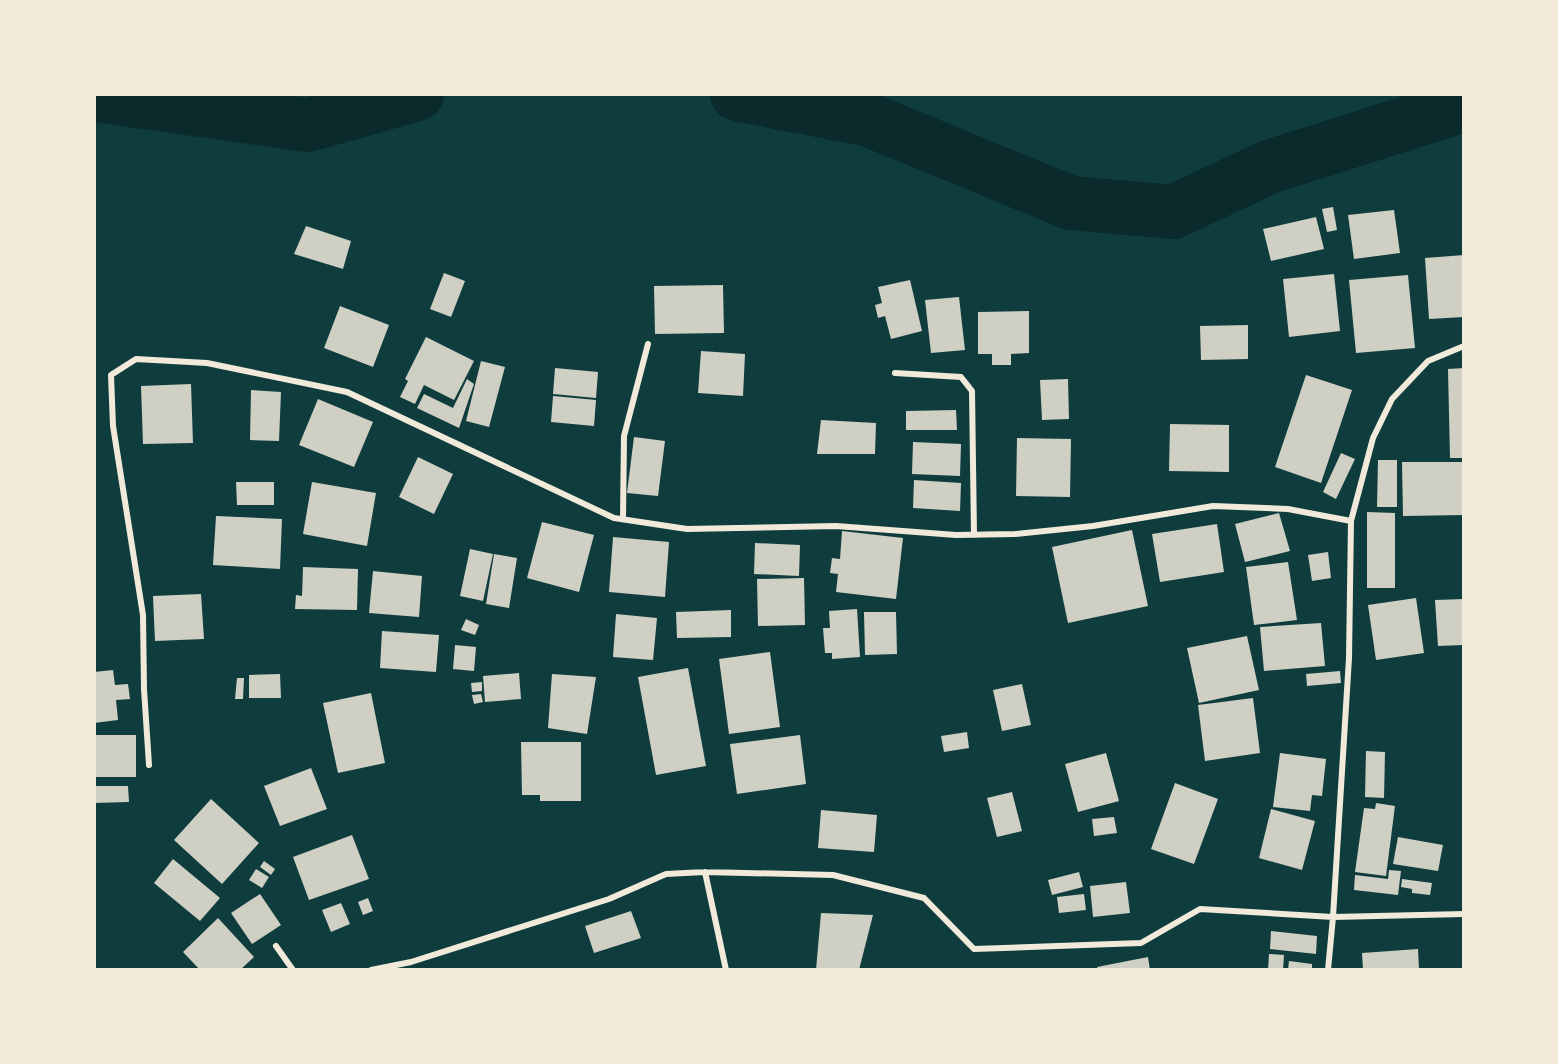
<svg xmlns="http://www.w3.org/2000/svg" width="1558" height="1064" viewBox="0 0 1558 1064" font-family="Quicksand,sans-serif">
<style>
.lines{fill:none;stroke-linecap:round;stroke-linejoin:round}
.river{stroke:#0a2a2b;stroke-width:54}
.building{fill:#cfcfc3}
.minor{stroke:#f1e9da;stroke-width:6}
</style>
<rect width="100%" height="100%" fill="#0f3d3e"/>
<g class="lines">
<!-- river -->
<path class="river" d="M737 94 869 120 1071 203 1173 212 1269 167 1464 105
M94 95 308 125 417 94"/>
</g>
<!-- building -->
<path class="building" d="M1333 207 1337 230 1327 232 1322 209Z
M1394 210 1400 253 1354 259 1348 215Z
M1316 217 1324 249 1271 261 1263 229Z
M306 226 351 241 343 269 294 254Z
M1464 255V317L1429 319 1425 258Z
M444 273 465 281 451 317 430 309Z
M1334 274 1340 331 1289 337 1283 279Z
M1408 275 1415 348 1356 353 1349 280Z
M910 280 922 331 891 339 885 316 878 318 875 305 882 303 878 287Z
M723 285 724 333 655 334 654 286Z
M959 297 965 350 931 353 925 300Z
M340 306 389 325 373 367 324 348Z
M1029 311V353L1011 354V365H992V354H978V312Z
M1248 325V359L1201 360 1200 326Z
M426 337 474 361 454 400 424 385 415 404 400 397 408 381 405 379Z
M701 351 745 354 743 396 698 393Z
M481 361 505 367 489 427 466 421Z
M555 368 598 372 596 398 553 394Z
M1464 368V458H1450L1448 369Z
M1306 375 1352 390 1321 483 1275 467Z
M467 379 474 384 459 428 417 408 424 394 453 408Z
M1068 379 1069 419 1042 420 1040 380Z
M191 384 193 443 143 444 141 386Z
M251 390 281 392 279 441 250 440Z
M553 396 596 400 594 426 551 422Z
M318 399 373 422 354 467 299 445Z
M956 410 957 430H906V411Z
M821 420 876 423 875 454H817Z
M1170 424 1229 425V472L1169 471Z
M634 437 665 441 658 496 627 493Z
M1017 438 1071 439 1070 497 1016 496Z
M913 442 961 444 960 476 912 474Z
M1341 453 1355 459 1336 499 1323 492Z
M418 457 453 474 434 514 399 497Z
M1378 460H1397V507H1377Z
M1402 462H1464V515L1403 516Z
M914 480 961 483 960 511 913 508Z
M236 482H274V505H237Z
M312 482 376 493 367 546 303 534Z
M1367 512 1395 513V588H1367Z
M1279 513 1290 551 1245 562 1235 524Z
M216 516 282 519 280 569 213 565Z
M542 522 594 535 579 592 527 578Z
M1217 524 1224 572 1160 582 1152 534Z
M1132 530 1148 606 1068 623 1052 547Z
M842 531 903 538 896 599 836 592 838 574 830 573 832 558 840 559Z
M613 537 669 542 665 597 609 592Z
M755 543 800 545 799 576 754 574Z
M470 549 493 554 483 601 460 596Z
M1328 552 1331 578 1312 581 1308 555Z
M494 554 517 558 509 608 486 604Z
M1288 562 1297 620 1254 625 1246 567Z
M303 567 358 569 357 610 295 609 296 595 302 596Z
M373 571 422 576 419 617 369 613Z
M804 578 805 625 758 626 757 579Z
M201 594 204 639 155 641 153 596Z
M1416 598 1424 653 1376 660 1368 605Z
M1464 599V645L1438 646 1435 600Z
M857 609 860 657 832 659V653H825L823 628H830L829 611Z
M731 610V637L677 638 676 612Z
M864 612H896L897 654 865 655Z
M616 614 657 618 653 660 613 657Z
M466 619 479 625 475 635 461 630Z
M1321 623 1325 666 1264 671 1260 627Z
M382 631 439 635 436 672 380 668Z
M1247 636 1259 690 1199 703 1187 648Z
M455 645 476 647 474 671 453 669Z
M770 652 780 727 729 734 719 659Z
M688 668 706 766 656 775 638 677Z
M113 670 115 685 128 684 130 699 116 700 118 720 94 723V672Z
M1340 671 1341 683 1307 686 1306 674Z
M519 673 521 699 485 702 483 676Z
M280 674 281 698H249V675Z
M552 674 596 677 587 734 548 728Z
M237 678H244L243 699H235Z
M482 682V691L472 692 471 683Z
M1022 684 1031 725 1002 731 993 690Z
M371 693 385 763 338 773 323 703Z
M481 694 483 702 474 704 472 695Z
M1253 698 1260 753 1205 761 1198 705Z
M967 732 969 748 944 752 941 736Z
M94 735H136V777H94Z
M800 735 806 784 737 794 730 744Z
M521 742H581V801H540V795H522Z
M1366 751 1385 752 1384 798 1365 797Z
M1106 753 1119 801 1078 812 1065 764Z
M1280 753 1326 759 1322 796 1312 795 1310 811 1273 807Z
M311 768 327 809 280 826 264 786Z
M1175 783 1218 799 1194 864 1151 849Z
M94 786H128L129 802 94 803Z
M1012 792 1022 831 997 837 987 798Z
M211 799 259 843 222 884 174 840Z
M1376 803 1395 806 1386 876 1355 872 1364 808 1375 809Z
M1271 809 1315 821 1302 870 1259 858Z
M821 810 877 815 874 852 818 848Z
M1114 817 1117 833 1094 836 1092 819Z
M352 835 369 879 309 900 293 857Z
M1398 837 1443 845 1438 871 1393 864Z
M173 859 220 898 200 921 154 883Z
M264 861 275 869 271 875 260 867Z
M256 869 269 877 262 888 249 880Z
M1389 870 1401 871 1398 895 1354 890 1355 875 1388 879Z
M1079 872 1083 887 1052 895 1048 880Z
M1402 879 1432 883 1430 895 1412 893V889L1401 887Z
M1126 882 1130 913 1093 917 1090 886Z
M260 894 281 925 252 944 231 913Z
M1084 894 1086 910 1059 913 1057 897Z
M368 898 373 911 363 915 358 902Z
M341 903 350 924 331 932 322 910Z
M631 911 641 938 594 953 585 926Z
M821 913 873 915 859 970H816Z
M218 918 254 957 240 970H200L183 952Z
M1271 931 1317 936 1316 954 1270 949Z
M1418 949 1419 970H1363L1362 953Z
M1269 954 1284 955 1283 970H1268Z
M1148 957 1150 970H1098L1097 967Z
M1289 961 1312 964V970H1288Z"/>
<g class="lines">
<!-- minor -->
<path class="minor" d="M895 373 961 377 972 391 974 535
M623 519 624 436 648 344
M1351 521 1373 438 1392 399 1428 361 1464 346
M149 765 144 689 143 615 113 426 111 375 136 359 207 363 347 392 614 518 687 529 836 526 956 535 1015 534 1093 526 1213 506 1288 509 1351 521 1349 658 1333 917 1328 970
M705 872 726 970
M276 946 293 970
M371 970 411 962 609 899 666 874 705 872 833 875 924 898 974 949 1141 943 1200 909 1333 917 1464 914"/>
</g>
<!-- border -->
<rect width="1558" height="1064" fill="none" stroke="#f1e9da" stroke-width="192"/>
</svg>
